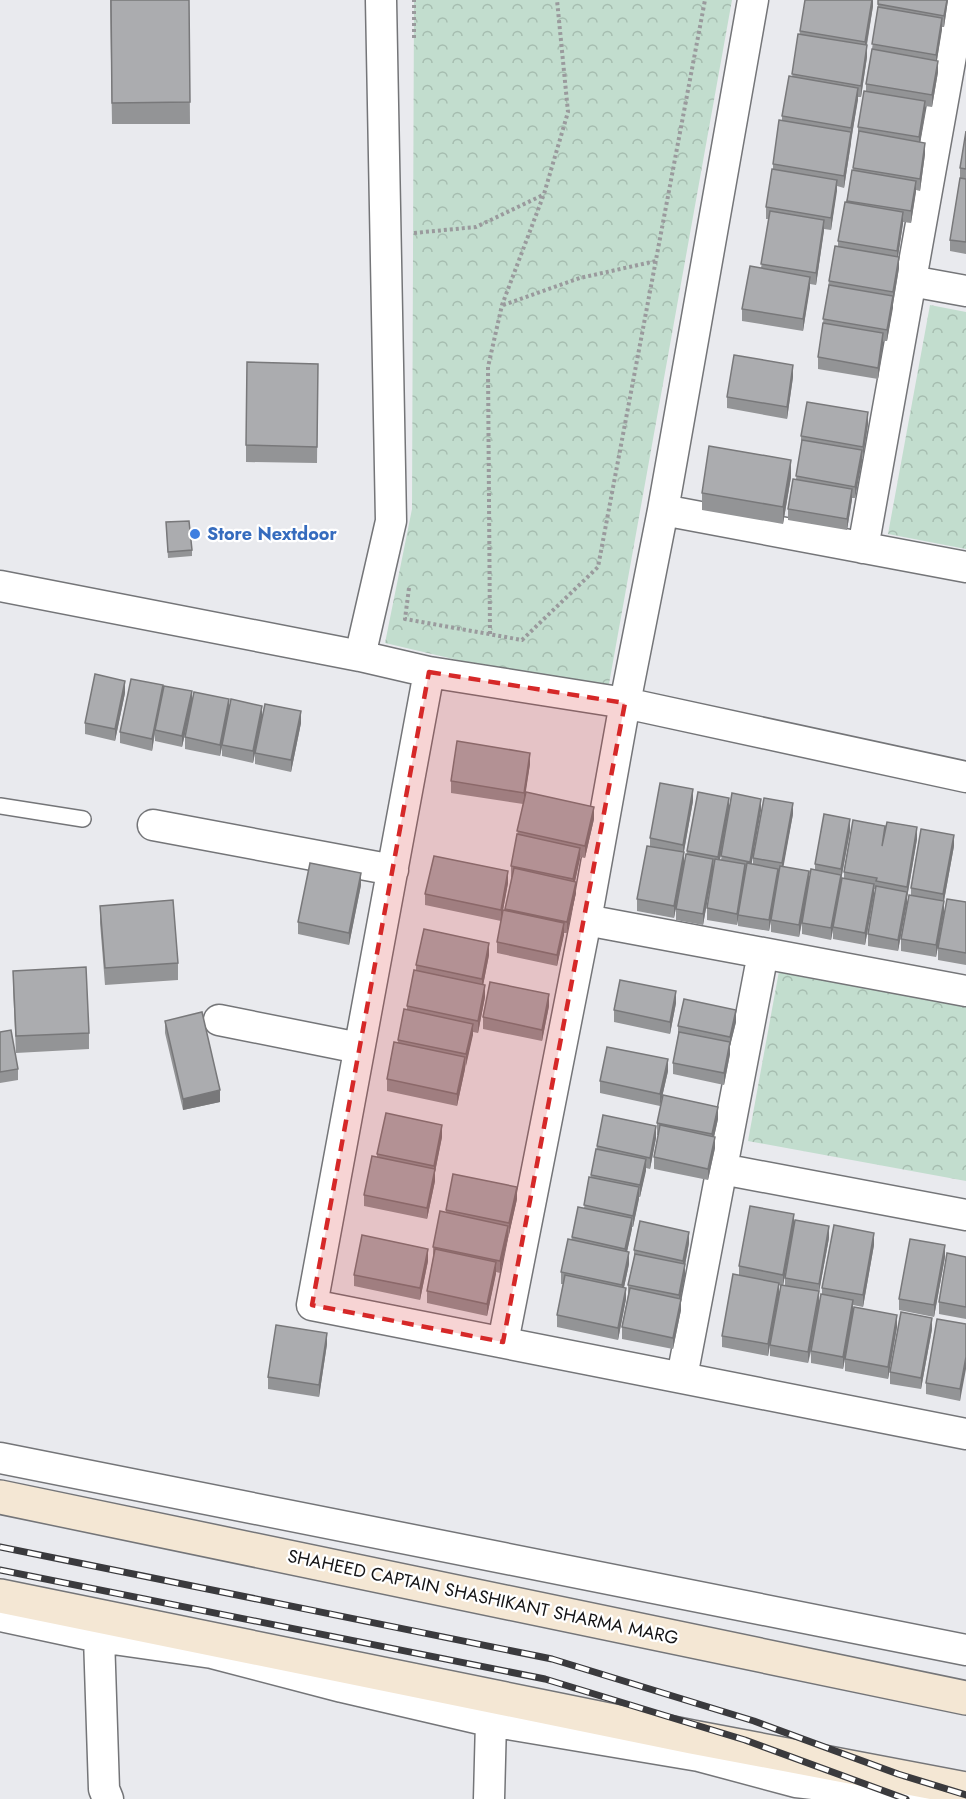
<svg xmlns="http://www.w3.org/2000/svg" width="966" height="1799" viewBox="0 0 966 1799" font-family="Jost,sans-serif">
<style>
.park{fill:url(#park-crowns)}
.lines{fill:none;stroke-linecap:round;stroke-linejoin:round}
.lane-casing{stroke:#747578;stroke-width:18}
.street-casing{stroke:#747578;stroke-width:33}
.secondary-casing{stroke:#747578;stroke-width:36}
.path{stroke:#9a9a9d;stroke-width:4;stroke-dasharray:3 3;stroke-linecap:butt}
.lane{stroke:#fff;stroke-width:15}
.street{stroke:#fff;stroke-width:30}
.secondary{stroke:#f4e7d4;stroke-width:33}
.rail-casing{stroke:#3a3a3d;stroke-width:7}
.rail{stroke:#fff;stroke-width:4.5;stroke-dasharray:14;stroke-linecap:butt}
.wall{fill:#939496}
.shaded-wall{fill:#78787a}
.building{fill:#abacaf;stroke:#78787a;stroke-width:1.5}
.marked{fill:#d62828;fill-opacity:0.2;stroke:#d62828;stroke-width:4.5;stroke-dasharray:12 8;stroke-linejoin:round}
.shop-dot{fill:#3f7fe0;stroke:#fff;stroke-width:2}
.labels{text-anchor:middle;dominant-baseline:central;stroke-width:4.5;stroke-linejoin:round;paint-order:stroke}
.shop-label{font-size:18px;font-weight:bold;fill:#366cbe;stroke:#fff;text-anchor:start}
.street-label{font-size:18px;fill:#141416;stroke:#fff}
</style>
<defs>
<pattern id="park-crowns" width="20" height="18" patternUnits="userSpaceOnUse" patternTransform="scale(1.5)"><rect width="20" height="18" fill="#c2ddce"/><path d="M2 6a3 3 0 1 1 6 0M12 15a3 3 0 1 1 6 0" fill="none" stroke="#a6bdb0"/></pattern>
</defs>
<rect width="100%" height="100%" fill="#e9eaee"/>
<!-- park -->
<path class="park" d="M414 0H732L607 695 385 643 412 509Z
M930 305 966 312V549L888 534Z
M779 971 966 1006V1181L748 1141Z"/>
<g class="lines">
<defs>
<path id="lane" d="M0 806 83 819"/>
<path id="street" d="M911 281 966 291
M663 510 966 567
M863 548 961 0
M0 586 360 656 429 672 625 703 966 777
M360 656 391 521 381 0
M429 672 312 1305 966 1434
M153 825 393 870
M586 920 966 991
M219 1020 359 1048
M722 1169 966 1215
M503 1342 586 920 625 703 663 510 753 0
M682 1377 763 953
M0 1458 966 1650
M0 1616 99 1637 212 1653 342 1687 484 1720 699 1756 796 1782 937 1799
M99 1637 104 1789 108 1799
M489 1799 491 1721"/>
<path id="secondary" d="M0 1497 966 1698
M0 1596 692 1737 966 1789"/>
</defs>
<!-- lane casing -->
<use href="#lane" class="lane-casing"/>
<!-- street casing -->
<use href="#street" class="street-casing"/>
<!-- secondary casing -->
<use href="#secondary" class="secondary-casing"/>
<!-- path -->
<path class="path" d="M414 38V0
M414 233 476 227 543 195
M503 305 580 278 656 261
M409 588 405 619 522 640 598 567 705 0
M490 634 488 367 502 305 544 194 568 112 557 0"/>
<!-- lane -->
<use href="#lane" class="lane"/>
<!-- street -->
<use href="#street" class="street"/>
<!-- secondary -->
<use href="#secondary" class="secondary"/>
<defs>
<path id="rail" d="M0 1547 552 1659 754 1721 898 1774 966 1795
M0 1570 545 1679 745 1740 906 1799"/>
</defs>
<!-- rail casing -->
<use href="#rail" class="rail-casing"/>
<!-- rail -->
<use href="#rail" class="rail"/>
</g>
<!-- wall -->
<path class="wall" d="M110 0H189L190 124H112Z
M873 0V6L867 45V57L861 97H858L844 188 837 186 831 230 824 229 816 285 810 284 803 331 742 321V309L761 268 769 219H766V207L773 169V164L782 120V116L792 77 800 31Z
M948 0 944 27H942L937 60 938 72 932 107 925 106V112L920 142 925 154 920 191 916 190 911 223 903 222 898 256 899 268 887 341H883L878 379 818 369V357L829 281 838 246V241L853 170 858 138V127L866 91V84L872 49 878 4Z
M966 131V254L950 251V240L960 178V168Z
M318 364 317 463 246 462V445Z
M793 377 787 419 727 408V397Z
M868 424 863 458H862L855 498H852L847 530 788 520V509L796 479 801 446V436Z
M791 477 783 524 702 510V493Z
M166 522 192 550V556L168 558Z
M125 693 115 741 85 734V723Z
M163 693 192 703 182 747 155 741V734L152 751 120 743V732Z
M229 709 262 717 301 723 291 772 255 764V753L253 763 222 756V747L220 756 185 749V737Z
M530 764 525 794 594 819 585 858 580 857 575 882 576 893 567 933H564L557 966 497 953V942L505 911 512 878 511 877V866L523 804 451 793V781Z
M732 793 752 864H753V858L793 814 783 866 809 882 815 870V864L850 831 841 880V885L844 878V872L885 834 917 839 898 951 868 946V934L876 890 874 889V895L865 945 833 939V928L831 940 802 934V923L799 937 771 932V921L769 931 738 926V919L737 925 707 920V908L714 868H713L703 925 676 920V909L687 851 729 809 720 860H721Z
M693 801 684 852V864L674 918 637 911V899L650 846V838Z
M954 846 944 901V913L936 957 901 951V939L911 895V888Z
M508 883 501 921 425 905V894Z
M361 885 349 945 298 934V922Z
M966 902V965L938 960V948Z
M100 906 178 963V980L105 985 100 923Z
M489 955 483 985 485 997 478 1033 473 1032 457 1106 387 1091V1079L407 1010V1006L416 971V965Z
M13 971 89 1033V1049L16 1053 13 987Z
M676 1003 670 1034 614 1022V1010Z
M549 1006 542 1041 483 1029V1017Z
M165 1021 220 1102 183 1110 165 1033Z
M736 1022 730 1046V1054L724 1085 673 1074V1063L678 1036V1026Z
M0 1032 18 1069V1080L0 1083Z
M668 1071 660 1106 600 1093V1081Z
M718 1119 714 1137 715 1148 708 1180 654 1169V1157L658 1135H657V1123Z
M442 1137 435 1172V1181L427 1219 364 1206V1195L377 1157V1154Z
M656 1138 650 1169 646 1168 640 1197H639L633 1227H632L627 1252 629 1264 624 1287 626 1299 618 1340 557 1327V1315L563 1284H561V1272L572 1237 584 1208 597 1146Z
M517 1199 500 1273 496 1272 487 1316 427 1303V1291L433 1258V1247L446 1213V1210Z
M794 1226 783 1285H785V1278L829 1238 819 1292V1302L822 1294V1288L874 1245 863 1307 853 1305V1311L897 1327 888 1379 845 1371V1359L850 1333 843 1369 811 1363V1352L808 1363 770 1356V1345L781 1286 779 1285 768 1356 722 1347V1336L739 1276V1266Z
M689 1243 685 1265V1276L680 1298 681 1310 673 1349 622 1339V1327L628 1295V1285L634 1258V1250Z
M945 1257 934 1317 899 1310V1299Z
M966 1257V1319L939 1314V1302Z
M428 1261 420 1300 354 1286V1275Z
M966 1324 960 1401 926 1394V1383Z
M932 1329 921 1389 890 1384V1372Z
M327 1344 319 1397 268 1389V1377Z"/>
<!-- shaded-wall -->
<path class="shaded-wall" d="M872 0H873V6L865 54V42Z
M947 0H948L944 27V16Z
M942 18V30L936 66V55Z
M867 45V57L861 97V86Z
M938 61V72L932 107V95Z
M858 88V100L851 140V128Z
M925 101V112L919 148V137Z
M851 132V143L844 188V176Z
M925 143V154L920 191V179Z
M837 180V191L831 230V218Z
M916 181V192L911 223V211Z
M903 212V224L897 263V251Z
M824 220V231L816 285V273Z
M899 257V268L893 304V292Z
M810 277V288L803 331V319Z
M893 296V308L887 341V330Z
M883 333V345L878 379V368Z
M793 365V377L787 419V407Z
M868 412V424L863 458V447Z
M862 450V462L855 498V487Z
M791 460V477L783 524V507Z
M852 489V500L847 530V519Z
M125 681V693L115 741V729Z
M163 685V697L155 730 152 751V739Z
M192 691V703L182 747V736Z
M229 699V711L220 756V745Z
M262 706V717L253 763V751Z
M301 711V723L291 772V760Z
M530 753V764L524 804V793Z
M693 789V801L683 856V845Z
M729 798V809L718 869V857Z
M761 799V811L750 873V862Z
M793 803V814L782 875V863Z
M594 807V819L585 858V846Z
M850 819V831L841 880V869Z
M917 827V839L907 898V887Z
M954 835V846L943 906V894Z
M580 848V859L573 890V879Z
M684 852V864L674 918V906Z
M713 859V871L703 925V914Z
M745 864V876L737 925V914Z
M778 869V880L769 931V920Z
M508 871V883L501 921V910Z
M809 871V883L799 937V925Z
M361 873V885L349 945V933Z
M841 875V886L831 940V928Z
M576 882V893L567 933V922Z
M874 884V895L865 945V933Z
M907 892V904L898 951V940Z
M944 901V913L936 957V945Z
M564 923V935L557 966V955Z
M489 943V955L482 991V979Z
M485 985V997L478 1033V1021Z
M676 991V1003L670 1034V1022Z
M549 994V1006L542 1041V1030Z
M736 1010V1022L730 1046V1054L724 1085V1073L730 1045V1037Z
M473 1024V1035L466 1066V1054Z
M465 1057V1069L457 1106V1094Z
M668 1059V1071L660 1106V1094Z
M220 1090V1102L183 1110V1099Z
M718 1107V1119L712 1146V1134Z
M442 1125V1137L435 1172V1181L427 1219V1208L434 1174V1166Z
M656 1126V1138L650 1169V1158Z
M715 1137V1148L708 1180V1169Z
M646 1159V1171L640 1197V1185Z
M517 1187V1199L509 1235V1223Z
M639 1187V1199L633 1227V1216Z
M794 1214V1226L783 1286V1275Z
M632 1218V1229L625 1261V1249Z
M508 1226V1237L500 1273V1261Z
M829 1226V1238L819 1292V1303L808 1363V1352L819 1295V1284Z
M689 1232V1243L685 1265V1276L679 1307V1295L683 1272V1261Z
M874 1233V1245L863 1307V1295Z
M945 1245V1257L934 1317V1305Z
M428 1249V1261L420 1300V1288Z
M629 1252V1264L622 1297V1285Z
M496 1262V1274L487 1316V1304Z
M779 1283V1295L768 1356V1344Z
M626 1288V1299L618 1340V1328Z
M681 1299V1310L673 1349V1338Z
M853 1300V1312L843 1369V1357Z
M897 1315V1327L888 1379V1367Z
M932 1318V1329L921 1389V1378Z
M327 1333V1344L319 1397V1385Z
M966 1357V1369L960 1401V1389Z"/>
<!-- building -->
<path class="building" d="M111 0H189L190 102 112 103Z
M805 0H872L865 42 800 31Z
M878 0H947L944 16 878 4Z
M878 7 942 18 936 55 872 44Z
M798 34 867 45 861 86 792 74Z
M872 49 938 61 932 95 866 84Z
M789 76 858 88 851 128 782 116Z
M864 91 925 101 919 137 858 127Z
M779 120 851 132 844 176 773 164Z
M859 131 925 143 920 179 853 168Z
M966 131V169L960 168Z
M772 169 837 180 831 218 766 207Z
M852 170 916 181 911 211 847 201Z
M960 178 966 179V242L950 240Z
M845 202 903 212 897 251 838 241Z
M770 211 824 220 816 273 761 264Z
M835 246 899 257 893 292 829 281Z
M750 266 810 277 803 319 742 309Z
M829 285 893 296 887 330 823 319Z
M823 323 883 333 878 368 818 357Z
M734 355 793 365 787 407 727 397Z
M247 362 318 364 317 447 246 445Z
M807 402 868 412 863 447 801 436Z
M802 440 862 450 855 487 796 476Z
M709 446 791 460 783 507 702 493Z
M793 479 852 489 847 519 788 509Z
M189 521 192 550 168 552 166 522Z
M95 674 125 681 115 729 85 723Z
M131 679 163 685 152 739 120 732Z
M164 686 192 691 182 736 155 730Z
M194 692 229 699 220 745 185 737Z
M231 699 262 706 253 751 222 745Z
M265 704 301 711 291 760 255 753Z
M457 741 530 753 524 793 451 781Z
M660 783 693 789 683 845 650 838Z
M526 792 594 807 585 846 517 831Z
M698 792 729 798 718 857 687 851Z
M732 793 761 799 750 862 721 856Z
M764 798 793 803 782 863 753 858Z
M824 814 850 819 841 869 815 864Z
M853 820 885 826 882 846 887 822 917 827 907 887 876 881 877 878 844 872Z
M921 829 954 835 943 894 911 888Z
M517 834 580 848 573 879 511 866Z
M647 846 684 852 674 906 637 899Z
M686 854 713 859 703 914 676 909Z
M434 856 508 871 501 910 425 894Z
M715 859 745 864 737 914 707 908Z
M310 863 361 873 349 933 298 922Z
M747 863 778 869 769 920 738 915Z
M780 866 809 871 799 925 771 920Z
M514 868 576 882 567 922 505 909Z
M811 869 841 875 831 928 802 923Z
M842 878 874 884 865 933 833 927Z
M876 886 907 892 898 940 868 934Z
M909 895 944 901 936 945 901 939Z
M947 899 966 902V953L938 948Z
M173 900 178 963 105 968 100 906Z
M503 910 564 923 557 955 497 942Z
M424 929 489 943 482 979 416 965Z
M86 967 89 1033 16 1036 13 971Z
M414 970 485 985 478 1021 407 1006Z
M620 980 676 991 670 1022 614 1010Z
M490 982 549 994 542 1030 483 1017Z
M684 999 736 1010 730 1037 678 1026Z
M404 1009 473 1024 466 1054 398 1040Z
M202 1012 220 1090 183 1099 165 1021Z
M11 1030 18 1069 0 1072V1032Z
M679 1032 730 1042 724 1073 673 1063Z
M394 1042 465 1057 457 1094 387 1079Z
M607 1047 668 1059 660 1094 600 1081Z
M663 1095 718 1107 712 1134 657 1123Z
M386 1113 442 1125 434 1166 377 1154Z
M603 1115 656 1126 650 1158 597 1146Z
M660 1125 715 1137 708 1169 654 1157Z
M596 1149 646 1159 640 1185 591 1175Z
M372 1156 435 1169 427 1208 364 1195Z
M453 1174 517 1187 509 1223 446 1210Z
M589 1177 639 1187 633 1216 584 1205Z
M750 1206 794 1214 783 1275 739 1266Z
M578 1207 632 1218 625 1249 572 1237Z
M440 1211 508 1226 500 1261 433 1247Z
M795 1220 829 1226 819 1284 785 1278Z
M640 1221 689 1232 683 1261 634 1250Z
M834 1225 874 1233 863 1295 822 1288Z
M362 1235 428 1249 420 1288 354 1275Z
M568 1239 629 1252 622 1285 561 1272Z
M910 1239 945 1245 934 1305 899 1299Z
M435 1249 496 1262 487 1304 427 1291Z
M947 1253 966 1257V1307L939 1302Z
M635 1254 685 1264 679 1295 628 1285Z
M733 1274 779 1283 768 1344 722 1336Z
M565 1275 626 1288 618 1328 557 1315Z
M781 1285 819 1291 808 1352 770 1345Z
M630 1288 681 1299 673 1338 622 1327Z
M821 1294 853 1300 843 1357 811 1351Z
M854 1307 897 1315 888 1367 845 1359Z
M901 1312 932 1318 921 1378 890 1372Z
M937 1319 966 1324V1357L960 1389 926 1383Z
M276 1325 327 1333 319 1385 268 1377Z"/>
<!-- marked area -->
<path class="marked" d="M429 672 625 703 503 1342 312 1305Z"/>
<!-- markers -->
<circle class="shop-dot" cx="195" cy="534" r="6"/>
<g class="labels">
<!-- shop labels -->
<g class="shop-label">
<text x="207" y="534">Store Nextdoor</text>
</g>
<!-- street labels -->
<g class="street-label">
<text transform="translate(483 1597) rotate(12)">SHAHEED CAPTAIN SHASHIKANT SHARMA MARG</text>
</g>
</g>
</svg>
